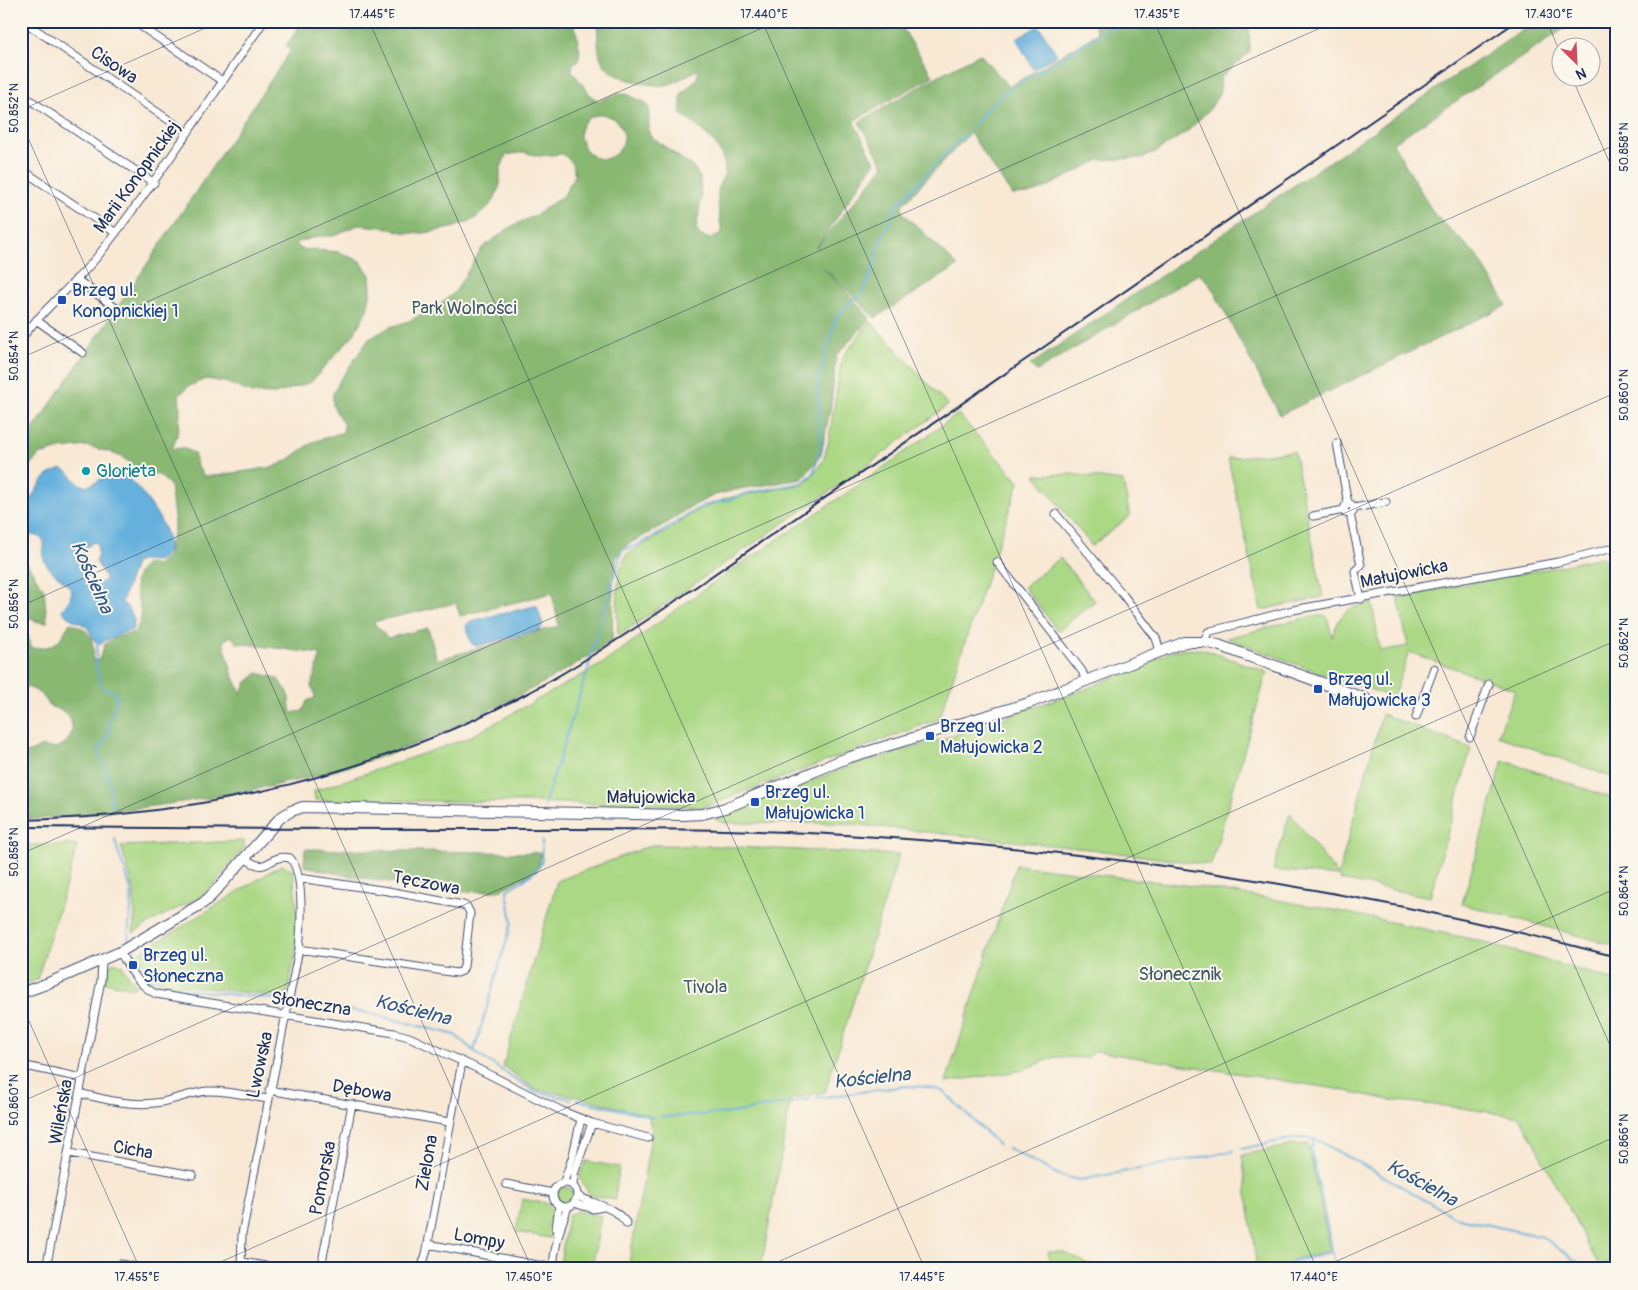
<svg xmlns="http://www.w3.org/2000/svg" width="1638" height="1290" viewBox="0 0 1638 1290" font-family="Pangolin,sans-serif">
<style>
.green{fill:#abd885;stroke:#638472}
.forest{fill:#88b872;stroke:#527468;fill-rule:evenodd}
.water{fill:#65b0dd;stroke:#40709e;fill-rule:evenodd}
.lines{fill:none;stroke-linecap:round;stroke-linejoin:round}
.stream{stroke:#65b0dd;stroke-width:2}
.street-casing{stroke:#3c4b70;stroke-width:9}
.secondary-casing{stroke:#3c4b70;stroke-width:12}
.street{stroke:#fff;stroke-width:7}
.secondary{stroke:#fff;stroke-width:10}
.rail{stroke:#1b2f5e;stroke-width:2}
.ticks{fill:none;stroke:#1b2f5e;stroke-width:1;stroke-opacity:0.45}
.transit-dot{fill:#1a4fb4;stroke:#fbf7ec;stroke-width:2}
.culture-dot{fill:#0f9aa8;stroke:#fbf7ec;stroke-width:2}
.labels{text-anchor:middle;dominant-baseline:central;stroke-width:4;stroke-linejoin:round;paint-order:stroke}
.street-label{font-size:18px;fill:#1b2f5e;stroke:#fbf7ec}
.transit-label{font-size:18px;fill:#164399;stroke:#fbf7ec;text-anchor:start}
.park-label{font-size:18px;fill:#3f5968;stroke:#fbf7ec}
.culture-label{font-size:18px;fill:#0d838f;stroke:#fbf7ec;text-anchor:start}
.water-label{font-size:19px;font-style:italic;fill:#315684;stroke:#fbf7ec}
.neatline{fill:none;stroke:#1b2f5e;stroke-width:2}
.ticks-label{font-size:12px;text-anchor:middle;fill:#1b2f5e}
</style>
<rect width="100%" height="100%" fill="#fbf7ec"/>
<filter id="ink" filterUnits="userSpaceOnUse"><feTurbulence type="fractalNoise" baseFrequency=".02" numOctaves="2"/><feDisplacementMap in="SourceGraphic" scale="10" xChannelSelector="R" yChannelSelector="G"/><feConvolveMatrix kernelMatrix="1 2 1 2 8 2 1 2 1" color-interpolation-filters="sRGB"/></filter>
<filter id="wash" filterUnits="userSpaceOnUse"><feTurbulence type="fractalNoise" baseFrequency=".0096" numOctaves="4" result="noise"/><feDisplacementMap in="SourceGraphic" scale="20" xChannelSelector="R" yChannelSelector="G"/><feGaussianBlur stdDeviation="1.12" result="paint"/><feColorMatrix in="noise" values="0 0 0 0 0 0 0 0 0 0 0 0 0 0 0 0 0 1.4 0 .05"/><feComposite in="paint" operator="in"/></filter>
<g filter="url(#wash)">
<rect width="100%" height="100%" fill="#f8e8d4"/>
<!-- green -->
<path class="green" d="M870 321 948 405 857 473 618 636 617 609 619 571 627 554 666 532 694 512 727 498 805 484 823 461 828 444 842 358Z
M958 414 1019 482 939 719 704 807 528 802 315 800 314 791 466 739 602 664 710 585 863 482Z
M1294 451 1323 597 1261 610 1228 458Z
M1071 474 1123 481 1130 516 1092 546 1035 475Z
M1601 557 1617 565V779L1498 736 1515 690 1409 652 1393 698 1341 678V681L1227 638 1312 616H1327L1332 637C1341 612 1345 608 1372 603L1380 651 1408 646 1398 597 1561 566Z
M1060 558 1095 601 1058 631 1024 587Z
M1203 649 1267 672 1211 865 1088 849 842 823H724L716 820 715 817 859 763 940 740 1086 689 1175 650Z
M1382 714 1471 748 1430 897 1341 880 1338 876 1273 870 1290 813 1338 876Z
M1503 760 1617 800V946L1462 904Z
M244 841V848L211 888 201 897 162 916 133 933 135 911 133 887 121 846Z
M21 845H78L37 980 21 985Z
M652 845 715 846 899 855 825 1092 791 1099 761 1269H628L652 1131 648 1115 578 1097 534 1089 503 1066 557 881Z
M281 865 293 870 298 920 297 948 286 997 163 983C151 976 145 967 138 954Z
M1016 865 1193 886 1329 909 1476 940 1617 981V1258L1599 1266 1520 1117 1462 1108 1390 1100 1336 1089 1095 1051 1088 1058 1055 1057 1020 1071 946 1082Z
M113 962 122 965 129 977 137 986 133 988 105 982 109 966Z
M1308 1144 1330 1250 1289 1261 1282 1269H1257L1242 1155 1293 1145Z
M586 1161 619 1167 615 1200 590 1195 579 1177Z
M557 1195a8 8 0 1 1 16 0a8 8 0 1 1-16 0Z
M522 1199 546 1203 554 1214 550 1238 516 1232Z
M576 1211 601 1216 592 1269 560 1264 568 1216Z
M1048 1252H1063L1099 1269H1051Z"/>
<!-- forest -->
<path class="forest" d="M303 21H574L580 51 578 61 573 63 572 71 592 97 599 101 618 93 629 95 646 103 649 108V135L694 168 700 178 701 198 696 230 701 236 711 239 722 233C720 218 716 201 719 186 720 181 725 176 725 171 725 145 699 128 681 114V94L697 78 699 69C689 73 681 80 672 83 660 88 650 84 638 82 598 73 597 59 598 21H898L933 76 853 121 875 162 816 248 884 166 859 122 941 74 980 54 1009 87 1098 33 1093 21H1249L1250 52 1221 77 1220 92 1210 109 1188 131 1152 154 1141 158 1099 160 1041 190 1028 194 1012 195 970 133 902 205 903 213 958 266 875 318 823 267 870 318 836 356 831 404 821 455 802 479 739 489 715 495 688 508 665 524 627 545 616 558 613 586 612 641C579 664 545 682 510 700 475 717 440 735 403 749 285 792 160 807 36 819L21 818V755L35 750 41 746C73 758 87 712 50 707 44 694 35 688 21 686V616L32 648C56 648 58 643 70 623 92 630 94 639 93 661L99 660 105 644 113 639 136 631C138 626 141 621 141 615 140 595 125 579 148 563L157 565 167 557 174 529V516L170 485 159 475 143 472 125 459 110 452 87 446 61 449 39 455 21 477V447L137 279 291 50 286 46ZM603 114C619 118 631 135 619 150 593 182 555 119 603 114ZM524 152 539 156 563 154 572 163 575 175 564 195 536 215 512 226 482 248 455 292 438 306 409 321 390 327 369 339 340 380 333 394V406L344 425 343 432 313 442 288 460 274 467 213 476H204L197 466 194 453 183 448 172 449C180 431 181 415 179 395L189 386 206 379 225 382 252 393 275 394 311 382 354 334 367 310 371 290 370 275 360 261 339 252 301 249 295 243 319 236H333L358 225 385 227 406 233H425L452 228 475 219 493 202 500 185V170L506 155ZM552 593 559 626 437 660 428 628 388 638 373 622 456 603 460 616ZM231 636 237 643 321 654 311 686 314 691 315 698 307 701 303 711 291 713 288 692 277 678 258 673 247 682 241 693 232 673 223 641Z
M1536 21H1576L1393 143 1434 214 1476 254 1507 305 1280 415 1208 281 1198 274 1037 371 1030 365Z
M21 554 44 590 47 622C34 623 29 619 21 610Z
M305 849 541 853 538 870 498 891 451 892 339 874 304 866Z"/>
<!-- water -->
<path class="water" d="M1039 26 1057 55 1033 69 1016 38Z
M62 469C69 471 72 477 77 482 88 493 103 476 113 471 132 472 167 523 168 542 169 548 167 553 164 557 158 563 153 560 146 560 142 560 138 562 135 563L122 602C130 610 137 618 133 629L98 644C89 636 93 636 89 630 82 620 69 622 62 610L70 599 72 591C64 577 52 576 44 560 40 553 48 545 42 539 36 533 26 537 22 529 21 526 21 521 21 518 22 512 40 483 45 478 49 473 56 471 62 469ZM94 542 97 543 98 553 96 561 105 577 104 581 95 586C77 580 82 561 86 547Z
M535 606H537L543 625 540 630 476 646 471 643 466 626 470 621Z"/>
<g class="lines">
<!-- stream -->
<path class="stream" d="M970 129 988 108 1009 89 1108 30 1136 21
M621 552 623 549 634 547 661 533 685 516 702 506 730 500 748 493 802 483 813 474 821 447 818 381 836 318 846 306 862 294 866 286 875 265 879 244 897 205 965 134
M98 642C94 657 97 670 101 685L102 688 114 692 117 698 114 711 109 719V734L98 751 110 785 112 807
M544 806 588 669 591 654 621 554
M541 824 542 818
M115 839C118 857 128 874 131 892 134 910 126 927 129 943
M542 840V845
M132 950C140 965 146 980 163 987L285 1000
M291 1001 368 1013 455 1035 480 1056 534 1091 571 1099
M474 1051 512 922 507 891 508 889 524 880 539 867 542 861V848
M816 1098 906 1086 926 1087 943 1091 999 1145
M577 1100 653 1117
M661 1117 731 1113 811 1099
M1315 1139 1311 1149 1336 1269
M1008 1148 1061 1176 1080 1180 1234 1151
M1242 1149 1274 1142 1300 1138 1315 1139 1387 1178 1454 1217 1543 1237 1587 1269
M1286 1269 1292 1262 1332 1252"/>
</g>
</g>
<g filter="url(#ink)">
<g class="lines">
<defs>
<path id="street" d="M23 21 188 133
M133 21 222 81
M21 94 154 183
M21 169 116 233
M76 279 116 308
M36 320 83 353
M21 339C44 307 77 283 101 252 159 178 210 99 264 21
M1337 443 1348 504
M1354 508 1386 502
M1056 514 1124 596 1156 638 1160 651
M1350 514 1345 513 1344 510 1345 506 1351 504 1354 508 1353 512 1350 514 1361 565 1355 571 1361 599
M1313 516 1344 510
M997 562 1082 671 1086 681
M1204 642 1208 632 1211 631 1293 610 1558 562 1617 547
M1416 717 1434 668
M1470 737 1489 684
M299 878 388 891 463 905 467 907 470 913 464 966 462 971 457 973 299 949
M120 952C130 969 138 985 156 994L351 1026 394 1033 409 1037 470 1065 562 1111 592 1123 648 1138
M21 1065 82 1078
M269 1090 449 1122
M79 1093C107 1100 133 1107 162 1102 177 1099 191 1093 207 1091 227 1090 248 1096 268 1099
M69 1153 193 1175
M564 1182 573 1155 581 1119
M553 1195a12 12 0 1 1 24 0a12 12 0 1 1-24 0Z
M506 1184 553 1193
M573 1185 574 1174 592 1123
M578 1196C595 1205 615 1206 627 1224
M574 1203 593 1209 603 1207
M558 1236 556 1229 559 1205
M428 1244 553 1268
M323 1257 352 1104
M243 1262 281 1269
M46 1269 101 980 102 961
M119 1269 120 1264 146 1269
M241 1269 242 1234 299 949C301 928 305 874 290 858 267 853 269 877 245 858
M321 1269 322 1267
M421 1269 426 1254 462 1062
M553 1269C554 1247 560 1227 568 1207"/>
<path id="secondary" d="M21 993 46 984 120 952 203 903 211 896 280 818 291 811 303 807 682 815 702 814 725 808 847 758 1029 703 1185 642H1204L1218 645 1366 699"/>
</defs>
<!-- street casing -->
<use href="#street" class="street-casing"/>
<!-- secondary casing -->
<use href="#secondary" class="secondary-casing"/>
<!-- street -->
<use href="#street" class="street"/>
<!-- secondary -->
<use href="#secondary" class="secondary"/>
<!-- rail -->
<path class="rail" d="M21 820C201 817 382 773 539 687 579 665 617 640 655 615L1517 21
M21 827C183 829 344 829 506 829 619 829 732 828 845 835 1106 850 1364 890 1617 957"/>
</g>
</g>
<!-- ticks -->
<path class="ticks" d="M369 21 925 1269M762 21 1317 1269M1154 21 1617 1061M1547 21 1560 53M1572 78 1617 179M21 110 221 21M21 122 532 1269M21 358 778 21M21 606 1336 21M21 854 1617 144M21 1003 140 1269M21 1102 1617 392M205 1269 1617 640M762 1269 1617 888M1319 1269 1617 1136"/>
<!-- markers -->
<g class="transit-dot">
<rect x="57" y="295" width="10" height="10" rx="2.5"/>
<rect x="1313" y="684" width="10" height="10" rx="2.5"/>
<rect x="925" y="731" width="10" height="10" rx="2.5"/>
<rect x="750" y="797" width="10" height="10" rx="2.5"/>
<rect x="128" y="960" width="10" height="10" rx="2.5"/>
</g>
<circle class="culture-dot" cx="86" cy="471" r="5"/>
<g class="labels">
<!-- street labels -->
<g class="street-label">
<text transform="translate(114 65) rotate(34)">Cisowa</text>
<text transform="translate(137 177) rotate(-54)">Marii Konopnickiej</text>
<text transform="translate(1404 574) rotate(-11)">Małujowicka</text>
<text x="651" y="797">Małujowicka</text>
<text transform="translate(426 883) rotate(11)">Tęczowa</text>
<text transform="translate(311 1004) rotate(9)">Słoneczna</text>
<text transform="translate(260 1065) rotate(-78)">Lwowska</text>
<text transform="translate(362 1091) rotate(10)">Dębowa</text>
<text transform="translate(61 1112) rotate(-80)">Wileńska</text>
<text transform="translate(133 1150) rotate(10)">Cicha</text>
<text transform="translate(427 1163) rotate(-80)">Zielona</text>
<text transform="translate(323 1178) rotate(-79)">Pomorska</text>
<text transform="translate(479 1239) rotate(11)">Lompy</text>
</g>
<!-- transit labels -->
<g class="transit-label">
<text x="72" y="290">Brzeg ul.<tspan x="72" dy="21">Konopnickiej 1</tspan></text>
<text x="1328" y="679">Brzeg ul.<tspan x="1328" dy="21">Małujowicka 3</tspan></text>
<text x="940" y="726">Brzeg ul.<tspan x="940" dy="21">Małujowicka 2</tspan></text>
<text x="765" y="792">Brzeg ul.<tspan x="765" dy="21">Małujowicka 1</tspan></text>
<text x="143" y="955">Brzeg ul.<tspan x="143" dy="21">Słoneczna</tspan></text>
</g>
<!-- park labels -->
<g class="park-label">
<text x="464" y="308">Park Wolności</text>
<text x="1180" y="974">Słonecznik</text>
<text x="705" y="987">Tivola</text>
</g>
<!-- culture labels -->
<g class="culture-label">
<text x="96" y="471">Glorieta</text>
</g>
<!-- water labels -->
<g class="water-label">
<text transform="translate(92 577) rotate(66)">Kościelna</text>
<text transform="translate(413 1010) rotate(14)">Kościelna</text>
<text transform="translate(872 1078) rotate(-6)">Kościelna</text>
<text transform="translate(1422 1183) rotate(29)">Kościelna</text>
</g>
</g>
<!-- margin -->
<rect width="1638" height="1290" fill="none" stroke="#fbf7ec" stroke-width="55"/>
<!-- north arrow -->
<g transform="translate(1576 62) rotate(156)"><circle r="24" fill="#fbf7ec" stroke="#a1a7b3"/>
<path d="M0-4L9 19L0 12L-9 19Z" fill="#d1495b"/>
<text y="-8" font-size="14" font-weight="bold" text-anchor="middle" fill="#1b2f5e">N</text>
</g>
<rect x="28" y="28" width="1582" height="1234" class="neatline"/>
<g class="ticks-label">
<text x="372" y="18">17.445°E</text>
<text x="764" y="18">17.440°E</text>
<text x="1157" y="18">17.435°E</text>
<text x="1549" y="18">17.430°E</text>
<text transform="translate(14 108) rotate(-90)" y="4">50.852°N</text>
<text transform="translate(1624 147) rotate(-90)" y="4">50.858°N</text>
<text transform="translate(14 356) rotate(-90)" y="4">50.854°N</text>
<text transform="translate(1624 395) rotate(-90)" y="4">50.860°N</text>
<text transform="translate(14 604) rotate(-90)" y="4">50.856°N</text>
<text transform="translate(1624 643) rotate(-90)" y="4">50.862°N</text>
<text transform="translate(14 852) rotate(-90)" y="4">50.858°N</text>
<text transform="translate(1624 891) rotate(-90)" y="4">50.864°N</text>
<text transform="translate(14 1100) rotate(-90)" y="4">50.860°N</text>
<text transform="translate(1624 1139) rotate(-90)" y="4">50.866°N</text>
<text x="137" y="1281">17.455°E</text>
<text x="529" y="1281">17.450°E</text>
<text x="922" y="1281">17.445°E</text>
<text x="1314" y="1281">17.440°E</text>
</g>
</svg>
